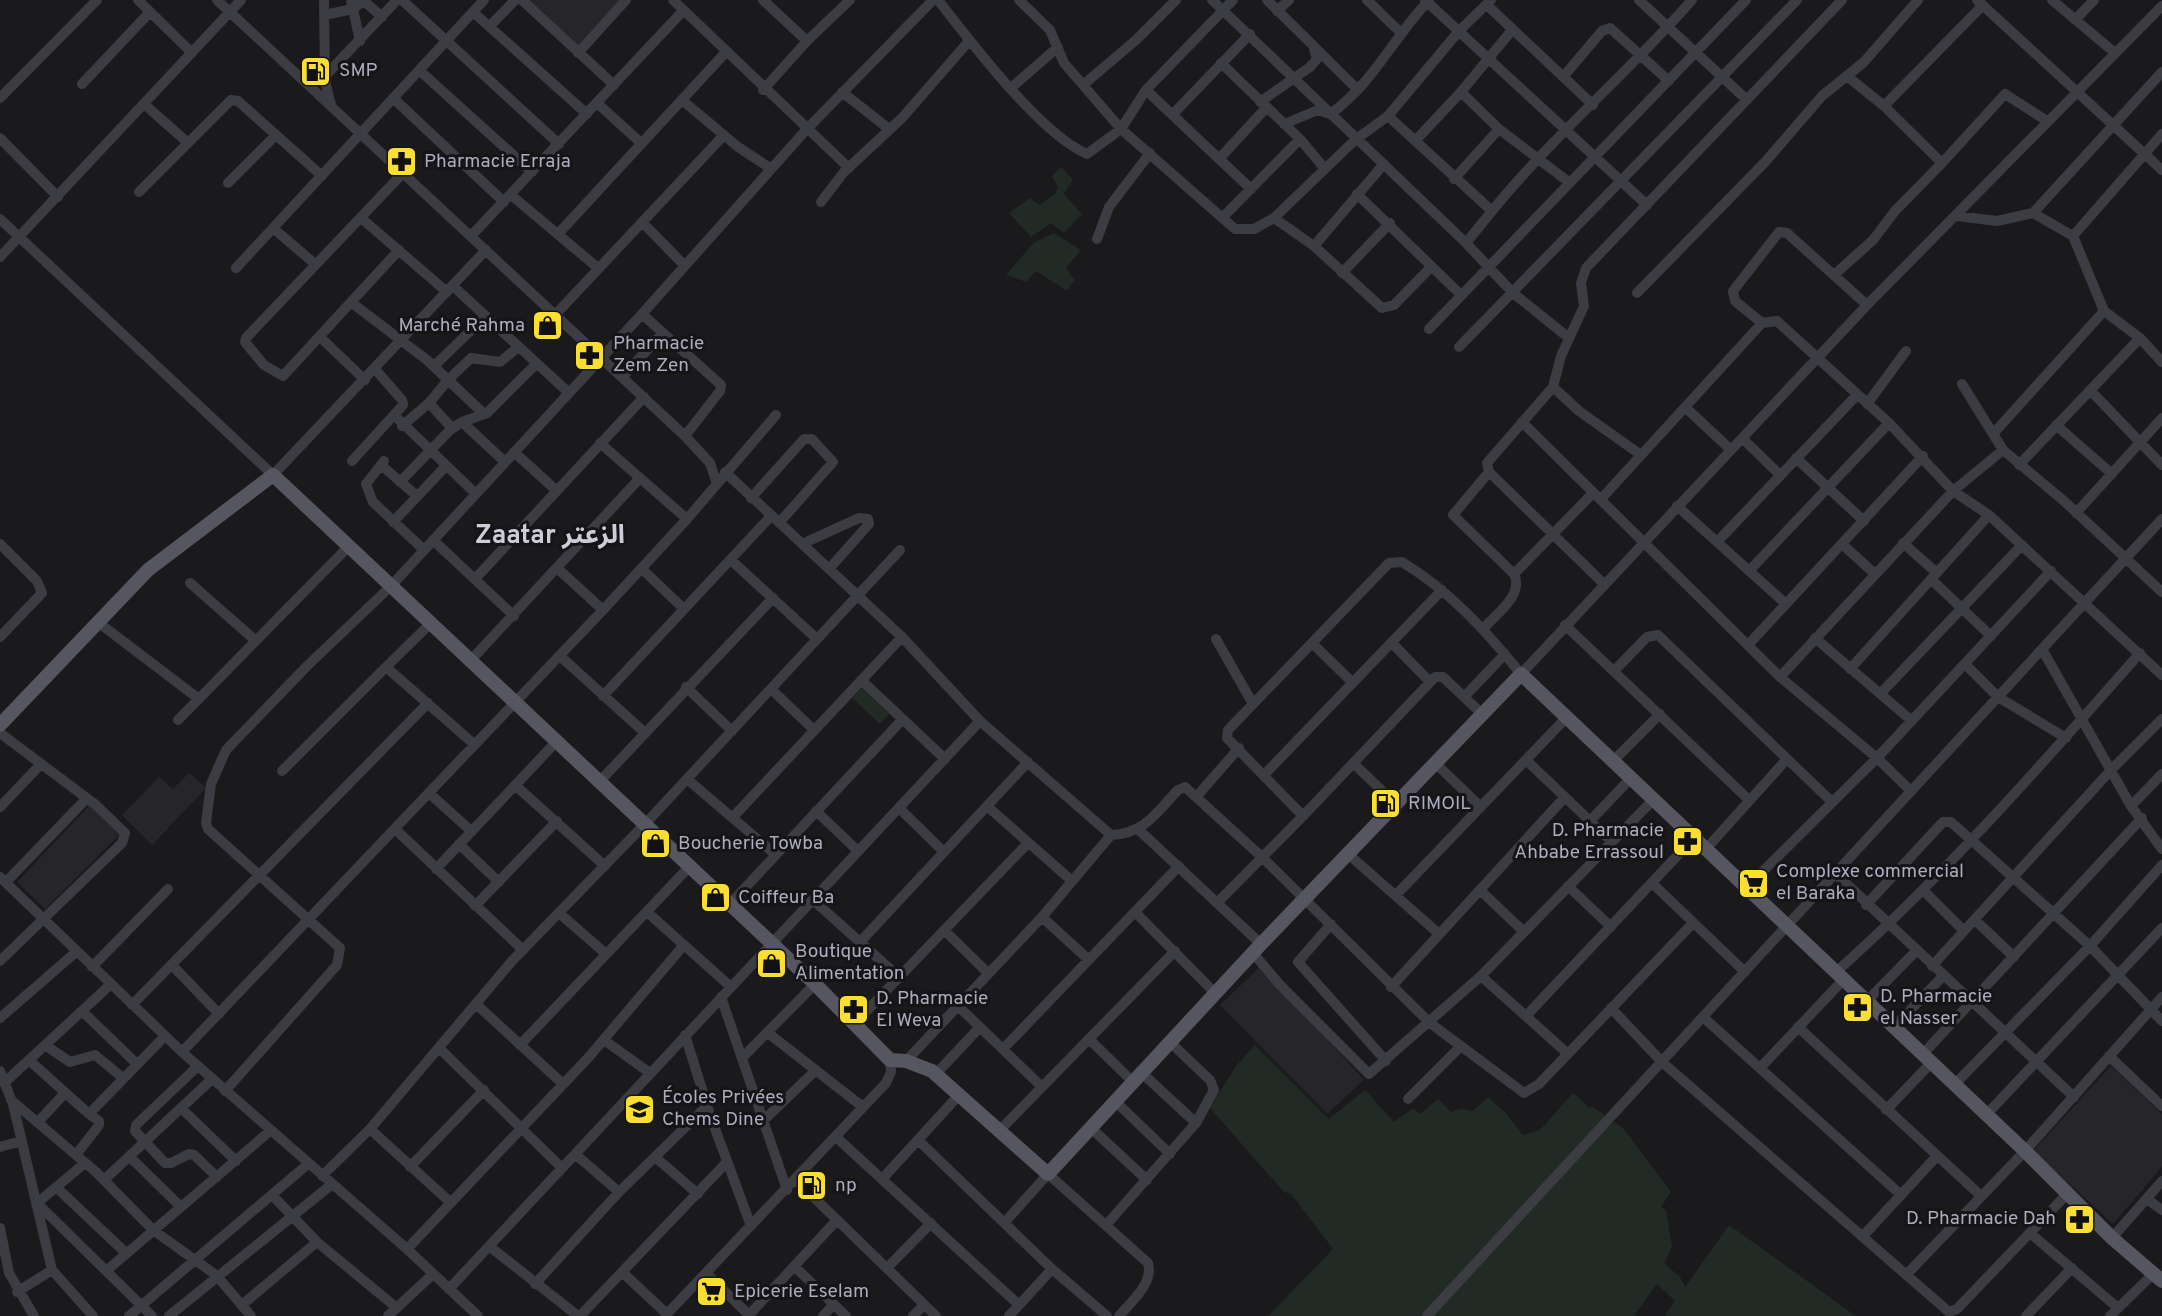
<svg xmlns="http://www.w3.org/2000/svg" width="2162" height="1316" viewBox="0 0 2162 1316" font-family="Overpass,'Noto Sans Arabic',sans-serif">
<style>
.built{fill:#262529}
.green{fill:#212a24}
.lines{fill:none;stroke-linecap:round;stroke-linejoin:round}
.minor{stroke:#3c3c43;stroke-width:10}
.major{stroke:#565660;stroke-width:14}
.labels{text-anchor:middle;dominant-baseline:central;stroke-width:6;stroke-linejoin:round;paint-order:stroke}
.poi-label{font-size:19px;fill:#abadbc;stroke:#151417;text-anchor:start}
.district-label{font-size:26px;font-weight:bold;fill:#cccdd7;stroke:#151417}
</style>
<rect width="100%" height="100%" fill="#1a191c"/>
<!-- built -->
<path class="built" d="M527 0H621L578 47Z
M189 773 206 788 152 845 122 815 159 777 173 789Z
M90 805 120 834 45 909 17 882Z
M1261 966 1364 1080 1327 1114 1220 1005Z
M2111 1066 2162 1114V1167L2113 1224 2033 1151Z"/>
<!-- green -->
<path class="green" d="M1061 167 1073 179 1064 194 1082 214 1064 233 1051 223 1031 237 1009 213 1030 198 1039 205 1055 194 1058 187 1052 176Z
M1054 233 1081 250 1066 268 1074 280 1067 291 1036 271 1026 282 1006 275 1033 243Z
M862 688 889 714 880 724 852 698Z
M1255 1045 1329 1119 1365 1090 1394 1122 1413 1108 1420 1114 1438 1099 1451 1112 1461 1109 1473 1111 1488 1097 1505 1112 1523 1135 1540 1130 1573 1093 1590 1108 1592 1106 1624 1129 1671 1192 1661 1207 1666 1210 1672 1247 1664 1263 1680 1277 1685 1287 1729 1225 1856 1316H1665L1675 1301 1657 1284 1634 1316H1268L1333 1249 1291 1194 1284 1192 1210 1108 1236 1066Z"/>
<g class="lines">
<!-- minor -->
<path class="minor" d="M138 0 192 53
M217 0 685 436 710 463 716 481
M324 0 325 81 331 105
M351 0 360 41
M363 0 382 17
M402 0 559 144
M522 0 614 85
M673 0 849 168
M763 0 807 41 763 90
M938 0C971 42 1040 134 1087 154L1121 129 1146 90 1233 0
M1019 0 1050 30 1064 63 1121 129 1235 229H1254L1274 218 1355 140 1388 116 1459 31 1491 0
M1212 0 1466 243 1513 293 1569 338
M1267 0 1357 89
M1367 0 1401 33
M1425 0 1647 205
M1639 0 1747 100
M1977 0 2162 170
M2052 0 2115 53
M1487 5 1593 105
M1277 11 1289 0
M473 12 587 114
M325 15 352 9 364 1
M2075 20 2094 0
M490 26 515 0
M807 41 850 0
M578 53 626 0
M1221 63 1300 139 1325 169
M419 70 532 172
M326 75 397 0
M1847 76 1884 106 1983 5
M1563 77 1602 31 1610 28 1669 81
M82 84 150 12
M1083 85 1136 40 1176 0
M1011 88 1058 47
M1146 90 1251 189
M842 92 889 129
M1461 92 1499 129 1570 183
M0 98 97 0
M393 98 504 202
M682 100 738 147 770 168
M1260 102 1310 67 1317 59 1314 49
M597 103 641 143
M144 104 187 142
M1174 113 1250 34
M1388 116 1492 211 1466 243
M1284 124 1318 110 1330 114C1372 85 1394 37 1429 0
M0 138 58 197
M1415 141 1461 92 1512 30
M1220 158 1266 108
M1942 163 2005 94 2047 121
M1454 179 1499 129
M228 183 275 136
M139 192 231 100 238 101 322 176
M1357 194 1460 294
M511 195 598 268
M821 202 844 172 902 118 969 41
M1492 211C1553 136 1628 73 1692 0
M2033 213 2162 72
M1957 216 1997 221 2033 213 2073 236 2104 311 2140 338 2162 362
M361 218 447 292
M1222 218 1300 139
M1274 218 1314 246 1383 165
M0 219 273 475 486 250
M642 222 684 265
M273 228 315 264
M558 234 726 52
M471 236 683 11
M2073 236 2162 134
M1097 239 1109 207 1150 153
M1314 246 1382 308 1394 305 1431 267
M399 250 283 376 264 365 245 342 246 338 403 173
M0 257 241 0
M236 268 484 0
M1342 273 1390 223
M1834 275 1873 240 1895 211 1942 163 1884 106
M453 286 569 393
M1637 293 1766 161 1822 96 1864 62 1918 0
M352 303 427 360 484 414
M642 314 721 385 720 391 685 436
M555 315 724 135
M1762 323 1735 301 1733 291 1779 232 1787 233 1867 305
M1429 329 1746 0
M321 338 365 380
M1459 347 1797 0
M434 366 486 316
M622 377 663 333
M1962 384 2003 450
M1553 387 1561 356 1584 306 1581 283 1586 268 1842 0
M2090 390 2162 465
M1867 404 1906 351
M1685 407 1731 450
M395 416 476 494
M462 422 505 462
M1522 422 1780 677 1877 758 1910 790
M2056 425 2112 474
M402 426 429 403
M452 428 429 403 448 380 471 358 500 362 517 348
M1993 434 2104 311
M1742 438 1780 475
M600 443 687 519
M514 452 557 491
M1796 458 1864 521
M352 461 403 405 402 400 375 369
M384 461 366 484 373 502 424 550
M381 465 417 496
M2019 465 2140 338
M725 472 902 637 980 721 1111 835C1145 833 1155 814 1178 790L1185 787 1263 858 1430 1023 1524 1093 1539 1084 1693 923
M400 482 450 430 462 422 487 413 536 364
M751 498 804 439H812L833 462 779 523
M1601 499 1762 323 1777 321 1889 423 1953 491 1989 515 2162 675
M1677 506 1786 604
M2076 513 2162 418
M393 522 446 466
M433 540 514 616
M1717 542 1857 395
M1903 543 1937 573
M0 544 37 581 42 593 0 637
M802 544 859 518 868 519 869 524 829 569
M1842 544 1875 574
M732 561 817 639
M557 568 603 610
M642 569 684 609
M1749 571 1889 423
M1514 574 1593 493
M475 579 644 397
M1931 579 1991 636
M190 583 256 641
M1604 584 1489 472 1487 463 1553 387 1579 411 1641 455
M99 623 199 699
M1565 625 1748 799
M1484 628C1497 613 1524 595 1514 574L1453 515 1489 472
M1815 638 1912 721
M1216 639 1253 704
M1392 643 1430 682
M1313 644 1353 683
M1748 645 1923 456
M2042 649 2131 806 2162 849
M560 656 644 732
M471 660 640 478
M1965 664 1998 697 2066 738
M386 667 431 623
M1850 669 1989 515
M1614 671 1647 637 1658 635 1831 801
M1780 677 1953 491 2003 450 2064 501 2162 592
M861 680 945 759
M686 687 732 731
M771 689 814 730
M1882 692 2022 545
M603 696 771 516
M1464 697 1505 654
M178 720 349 546
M0 733 96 805 125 833 122 843 0 961
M1526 760 1611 841
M1613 761 1660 714
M1353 763 1396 804
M1435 763 1481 807
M282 771 386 667 475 745
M1264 775 1442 590
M687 779 776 855
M600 781 773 598
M515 785 605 866
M429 793 471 831
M1197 796 1239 748
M987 806 1072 881
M2131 806 2162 774
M0 807 40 765
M899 808 944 852
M816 811 858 851
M1303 816 1435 677H1443L1482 714
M733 817 902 637
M1590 821 1631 778
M395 829 523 950
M1139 830 1261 944
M459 844 499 882
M1706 849 1786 760
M1348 854 1438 933
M436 869 557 741
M1836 874 2074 1097
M0 877 182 1052 407 1249 478 1316
M6 882 86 799
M1652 883 1745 972
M1568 886 1611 927
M1746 888 1877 758 2051 571
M1480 890 1524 932
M1923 890 1964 931
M1396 895 1567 717
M812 899 900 978
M1218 902 1303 816 1227 738 1228 730 1389 563 1402 562C1450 591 1486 631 1521 674L1867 305 2162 6
M730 904 901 721
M1866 905 1943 822H1951L2090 946 2162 1021
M475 906 557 821
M647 912 731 987
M1135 912 1215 993
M559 913 605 953
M1042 917 1089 960
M1975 920 2014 957
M1331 924 1298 962 1386 1061
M945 931 988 973
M860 942 1028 762
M1253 953 1280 985 1369 1074 1481 976 1653 800
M172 965 219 1014
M1932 966 2111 770 2162 719
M92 967 168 889
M1836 972C1946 874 2043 763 2140 653
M1481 976 1567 1053
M1391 987 1565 797
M721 997 787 1190
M1866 1002 1916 951
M132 1005 428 703
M477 1005 563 1084
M957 1005 1042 1087
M1611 1008 1662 1062 1949 1312 1957 1309 2067 1194
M82 1011 137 1064
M1526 1016 1694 838
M1703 1017 1900 1194
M0 1018 76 952
M855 1023 1028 843
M1798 1027 1980 1195
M1893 1028 1943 976
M768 1033 863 1107
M685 1035 710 1115 751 1226
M1089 1039 1133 1082
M604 1040 650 1073
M45 1045 70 1062 95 1055 123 1078
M520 1045 690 866
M439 1048 562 1168
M1003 1049 1179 866
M182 1052 603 610 687 519 776 415
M1922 1055 2142 818
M2109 1056 2162 1106
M742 1058 815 984
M29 1060 89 1114
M906 1061 1042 917 1111 835
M198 1066 136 1125 135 1131 165 1163H171L189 1154 194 1155 217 1177
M1760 1068 1844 979
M0 1071 13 1104 52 1270 93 1316
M1142 1073 1196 1123
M935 1075 980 1027
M4 1083 110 985
M1954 1085 2090 946 2162 865
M225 1091 337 965 340 948 208 829 206 823 211 784 226 750 307 666 391 586 642 314 806 130 933 0
M1408 1099 1461 1046
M11 1100 96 1172 153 1230 216 1275 251 1316
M1115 1101 1170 1154
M182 1109 236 1161
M1886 1110 1931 1063
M1986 1115 2162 928
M763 1121 816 1070
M38 1122 65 1093
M1091 1128 1147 1180
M370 1129 450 1202
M999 1131 1175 951
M836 1137 1019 1305
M918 1140 1052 1269 1107 1316
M0 1147 21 1141
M575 1154 619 1192
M76 1155 99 1125V1121L89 1114 165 1036
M130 1157 181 1207
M655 1157 698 1194
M410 1167 484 1090
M322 1176 370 1129 512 961 645 824 900 550
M883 1178 959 1095
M104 1180 212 1079
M797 1181 936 1316
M56 1187 126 1253
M273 1196 317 1242 397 1308
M2147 1199 2162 1210
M37 1203 152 1316
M36 1204 85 1163
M1005 1222 1048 1174 1148 1263C1154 1283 1131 1302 1119 1316
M1107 1224 1196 1123 1214 1090 1210 1080 1170 1042
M0 1228 9 1273 34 1316
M2030 1233 2118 1308
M1863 1236 1937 1156
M2112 1238 2162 1181
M489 1246 578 1316
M407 1249 588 1058 683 946
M794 1266 846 1316
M887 1268 931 1223
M106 1271 270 1131
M622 1272 667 1314
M706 1273 749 1315
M1908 1273 2025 1151 2162 997
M535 1284 619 1192 707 1106
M449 1289 980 721
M17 1292 52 1270
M243 1304 317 1242
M129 1316 308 1164
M169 1316 331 1185
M388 1316 433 1274
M580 1316 726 1163
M665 1316 886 1083 891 1072 890 1060
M748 1316 837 1220
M823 1316 833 1305
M913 1316 924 1305
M1009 1316 1052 1269
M1427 1316 2162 519
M2026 1316 2072 1268
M2110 1316 2153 1274"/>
<!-- major -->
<path class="major" d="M0 725 148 570 273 475 815 984 890 1060 906 1061 932 1071 1048 1174 1261 944 1521 674 2025 1151 2112 1238 2162 1281"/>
</g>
<!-- icons -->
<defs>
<symbol id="fuel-square" viewBox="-11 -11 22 22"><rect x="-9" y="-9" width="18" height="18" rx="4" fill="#fade32" stroke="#151417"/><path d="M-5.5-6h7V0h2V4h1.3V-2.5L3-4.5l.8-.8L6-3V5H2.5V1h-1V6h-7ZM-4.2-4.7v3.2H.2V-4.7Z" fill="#111"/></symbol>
<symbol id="pharmacy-square" viewBox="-11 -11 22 22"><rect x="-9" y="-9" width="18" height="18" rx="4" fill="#fade32" stroke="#151417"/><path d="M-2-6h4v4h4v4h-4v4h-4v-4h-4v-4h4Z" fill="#111"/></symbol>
<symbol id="shop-square" viewBox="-11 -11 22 22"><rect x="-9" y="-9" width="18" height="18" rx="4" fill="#fade32" stroke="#151417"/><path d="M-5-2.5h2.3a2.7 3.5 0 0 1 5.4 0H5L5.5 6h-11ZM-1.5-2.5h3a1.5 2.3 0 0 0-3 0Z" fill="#111"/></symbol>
<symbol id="supermarket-square" viewBox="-11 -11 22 22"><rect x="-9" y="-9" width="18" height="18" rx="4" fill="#fade32" stroke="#151417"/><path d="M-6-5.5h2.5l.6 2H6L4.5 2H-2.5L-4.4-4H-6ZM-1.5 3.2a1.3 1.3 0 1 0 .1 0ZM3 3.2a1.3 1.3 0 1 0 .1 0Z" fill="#111"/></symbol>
<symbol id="school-square" viewBox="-11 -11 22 22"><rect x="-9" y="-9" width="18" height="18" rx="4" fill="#fade32" stroke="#151417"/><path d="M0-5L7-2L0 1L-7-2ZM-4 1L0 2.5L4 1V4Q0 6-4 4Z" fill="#111"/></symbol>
</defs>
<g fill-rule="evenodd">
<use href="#fuel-square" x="298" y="54" width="35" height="35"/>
<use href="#pharmacy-square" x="384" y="144" width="35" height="35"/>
<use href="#shop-square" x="530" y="308" width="35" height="35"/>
<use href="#pharmacy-square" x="572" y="338" width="35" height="35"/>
<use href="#fuel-square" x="1368" y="786" width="35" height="35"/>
<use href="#pharmacy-square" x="1670" y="824" width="35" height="35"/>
<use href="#shop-square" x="638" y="826" width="35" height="35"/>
<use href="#supermarket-square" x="1736" y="866" width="35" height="35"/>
<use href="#shop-square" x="698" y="880" width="35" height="35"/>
<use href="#shop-square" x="754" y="946" width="35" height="35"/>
<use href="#pharmacy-square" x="1840" y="990" width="35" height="35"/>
<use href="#pharmacy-square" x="836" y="992" width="35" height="35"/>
<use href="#school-square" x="622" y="1092" width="35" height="35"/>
<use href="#fuel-square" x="794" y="1168" width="35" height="35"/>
<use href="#pharmacy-square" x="2062" y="1202" width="35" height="35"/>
<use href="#supermarket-square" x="694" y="1274" width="35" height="35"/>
</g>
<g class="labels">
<!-- poi labels -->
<g class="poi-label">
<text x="339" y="71">SMP</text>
<text x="424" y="162">Pharmacie Erraja</text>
<text x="525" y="326" text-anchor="end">Marché Rahma</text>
<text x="613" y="344">Pharmacie<tspan x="613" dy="22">Zem Zen</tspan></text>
<text x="1408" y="804">RIMOIL</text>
<text x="1664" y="831" text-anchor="end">D. Pharmacie<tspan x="1664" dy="22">Ahbabe Errassoul</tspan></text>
<text x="678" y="844">Boucherie Towba</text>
<text x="1776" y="872">Complexe commercial<tspan x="1776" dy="22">el Baraka</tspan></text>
<text x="738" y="898">Coiffeur Ba</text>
<text x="795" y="952">Boutique<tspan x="795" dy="22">Alimentation</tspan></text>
<text x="1880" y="997">D. Pharmacie<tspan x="1880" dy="22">el Nasser</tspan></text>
<text x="876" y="999">D. Pharmacie<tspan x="876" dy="22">El Weva</tspan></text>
<text x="662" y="1098">Écoles Privées<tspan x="662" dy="22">Chems Dine</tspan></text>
<text x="835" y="1186">np</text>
<text x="2056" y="1219" text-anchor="end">D. Pharmacie Dah</text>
<text x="734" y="1292">Epicerie Eselam</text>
</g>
<!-- district labels -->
<g class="district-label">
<text x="550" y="536">Zaatar الزعتر</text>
</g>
</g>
</svg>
